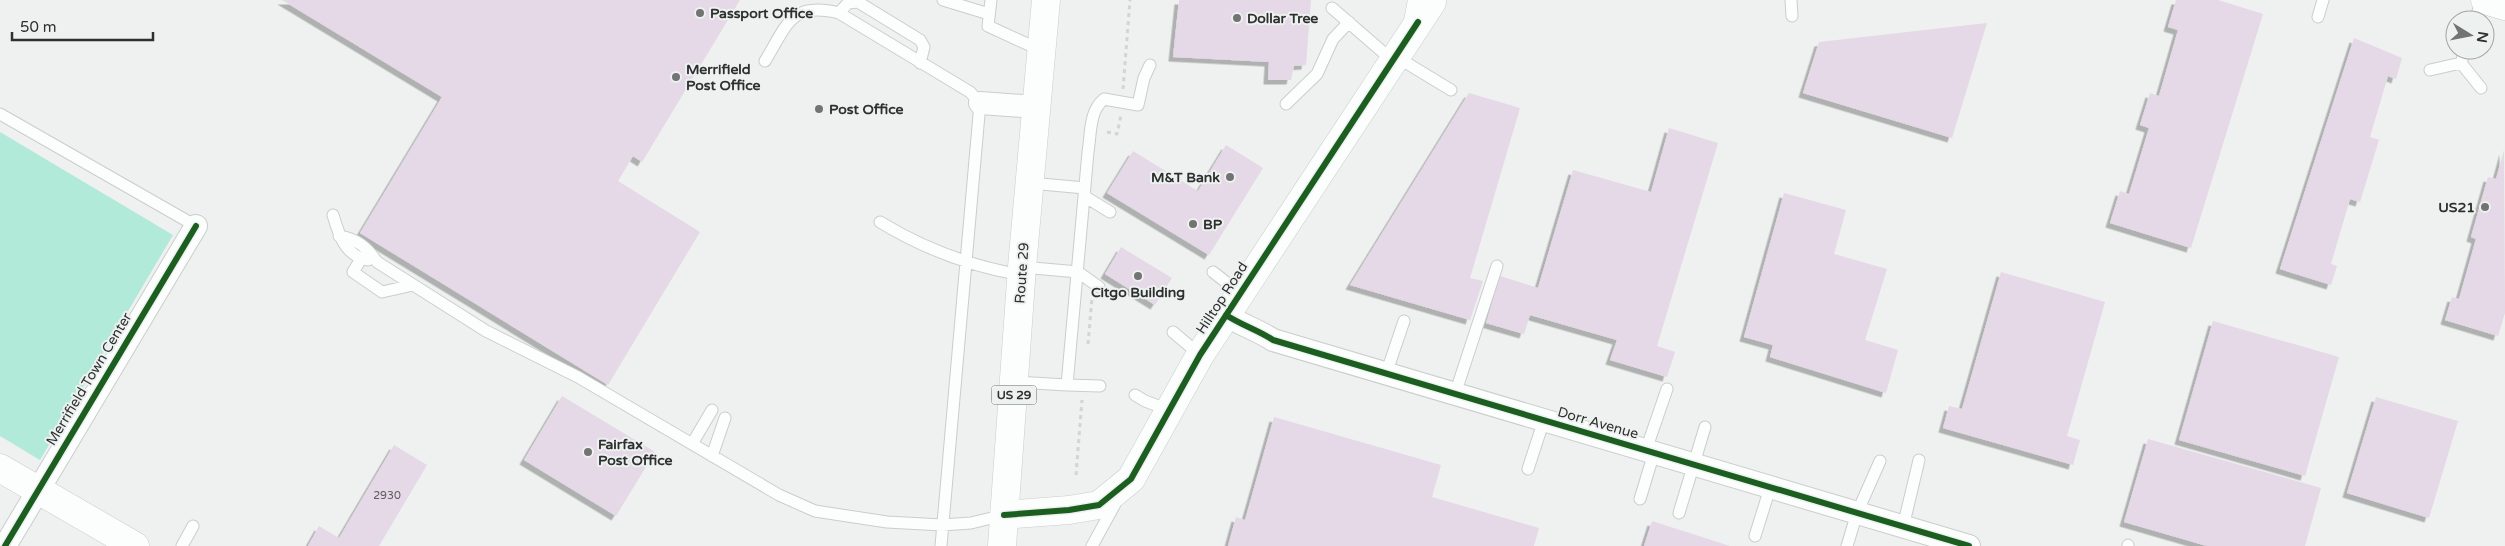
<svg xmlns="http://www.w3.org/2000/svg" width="2505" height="546" viewBox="0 0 2505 546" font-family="'Varela Round',sans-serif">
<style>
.green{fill:#b1ead8}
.building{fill:#e5d8e7;filter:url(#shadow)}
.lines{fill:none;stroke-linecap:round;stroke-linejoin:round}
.service-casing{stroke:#cbcdcc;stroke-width:13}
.minor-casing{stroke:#cbcdcc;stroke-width:24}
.tertiary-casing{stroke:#cbcdcc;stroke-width:29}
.secondary-casing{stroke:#cbcdcc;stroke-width:29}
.primary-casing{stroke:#cbcdcc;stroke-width:29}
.path{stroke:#d3d4d4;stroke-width:3;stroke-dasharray:4 4;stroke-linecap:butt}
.service{stroke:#fcfdfd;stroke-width:11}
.minor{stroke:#fcfdfd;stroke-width:22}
.tertiary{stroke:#fcfdfd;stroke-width:28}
.secondary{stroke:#fcfdfd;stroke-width:28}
.primary{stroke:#fcfdfd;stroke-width:28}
.cycleway-casing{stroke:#edf2f0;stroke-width:9}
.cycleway{stroke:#1b5e20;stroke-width:6}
.poi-dot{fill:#717473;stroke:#edf2f0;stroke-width:2}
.labels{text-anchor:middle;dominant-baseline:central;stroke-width:4;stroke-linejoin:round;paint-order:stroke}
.number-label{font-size:11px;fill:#5c5a5e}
.shield{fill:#edf2f0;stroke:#676a6a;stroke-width:1}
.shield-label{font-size:12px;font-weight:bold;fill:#2e3030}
.poi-label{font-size:14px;font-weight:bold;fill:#2e3030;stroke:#edf2f0;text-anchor:start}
.street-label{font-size:14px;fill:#2e3030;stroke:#edf2f0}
</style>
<defs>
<filter id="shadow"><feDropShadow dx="-4.5" dy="4.5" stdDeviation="0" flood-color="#0004"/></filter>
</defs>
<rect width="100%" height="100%" fill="#eef1f0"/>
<!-- green -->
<path class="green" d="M0 132 173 235 40 460 0 436Z"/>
<!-- building -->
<path class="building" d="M282 0H740L642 162 633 156 618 181 700 232 608 385 360 233 442 97Z
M1179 0H1311L1306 65 1294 66 1291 80H1268L1269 62 1173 57Z
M2176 0H2218L2263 14 2191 248 2110 223 2120 191 2129 194 2149 128 2140 125 2150 93 2159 96 2178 30 2168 27Z
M1987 23 1952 138 1803 93 1819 42Z
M2354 38 2402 58 2396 79 2388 76 2370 137 2379 140 2360 202 2350 199 2331 264 2337 266 2331 285 2280 269Z
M1469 93 1520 108 1470 278 1483 281 1470 320 1350 285Z
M1669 128 1718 143 1657 346 1675 352 1667 377 1610 360 1617 340 1530 315 1524 334 1486 323 1500 276 1538 288 1573 170 1651 192Z
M1226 145 1263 168 1209 255 1107 193 1133 151 1198 191Z
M2504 150 2505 313 2498 336 2445 320 2452 297 2459 299 2476 239 2471 237 2488 177 2496 179Z
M1784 193 1846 210 1834 254 1887 269 1865 340 1898 350 1886 393 1770 357 1773 345 1744 337Z
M1121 247 1172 278 1155 305 1105 274Z
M2001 272 2105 302 2067 436 2080 440 2073 465 1943 428 1949 406 1962 409Z
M2213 321 2339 357 2305 476 2179 440Z
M562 396 655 452 616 516 524 460Z
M2376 397 2458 421 2429 518 2347 493Z
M1274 417 1441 465 1432 497 1539 528 1534 546H1228L1236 517 1245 520Z
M2148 439 2321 488 2305 546H2207L2124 522Z
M394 445 427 465 379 546H308L319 526 339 538Z
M1652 521 1730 546H1644Z"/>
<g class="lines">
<defs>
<path id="service" d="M943 0 989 14
M991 0 988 26 1040 50
M1791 0 1792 16
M1332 8 1392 60
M839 13 848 3 858 2 920 40 924 47 920 63
M2318 17 2323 0
M2475 20 2482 0
M1395 56 1451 90
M765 61C787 25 791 1 839 13L970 92 980 103 941 546
M2461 63 2465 50
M2430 70 2461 63 2481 88
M1286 104 1317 74 1333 39 1349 22
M0 114 196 226
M1030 183 1085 188
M1084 196 1110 212
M333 215C339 235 345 256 368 260
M880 222C923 248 973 267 1022 275
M339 236C357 239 367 247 377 262L486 331 578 377 779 495 815 511 887 522 942 525 971 523 1004 515
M361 259 353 272 382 292 413 285
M1022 267 1078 272 1099 287
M1213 272 1240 293
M1173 332 1200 355
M1386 374 1404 321
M1015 382 1067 385 1088 152C1091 134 1089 111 1104 99L1138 105 1144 78 1150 65
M1067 385 1100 386
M1455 394 1497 266
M1135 395 1145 401 1169 410
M692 444 712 410
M1646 450 1667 389
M712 456 725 418
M1528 469 1544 420
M1640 499 1654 453
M1679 513 1705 427
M1903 527 1919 460
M1755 536 1770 488
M182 546 193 526
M1092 546 1115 504
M1847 546 1857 513 1880 461
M2128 546V545"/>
<path id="minor" d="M980 103 1036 107
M1226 315C1241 325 1258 330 1273 340L1969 546
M5 546 196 226"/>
<path id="tertiary" d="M0 468 135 546
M1004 515 1069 510 1099 505 1131 479 1200 355 1432 2"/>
<path id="secondary" d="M2485 0 2505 6
M1418 22 1422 0"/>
<path id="primary" d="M1002 546 1022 267 1046 0"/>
</defs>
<!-- service casing -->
<use href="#service" class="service-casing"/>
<!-- minor casing -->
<use href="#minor" class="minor-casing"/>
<!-- tertiary casing -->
<use href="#tertiary" class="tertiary-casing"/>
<!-- secondary casing -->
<use href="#secondary" class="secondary-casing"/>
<!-- primary casing -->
<use href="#primary" class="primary-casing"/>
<!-- path -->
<path class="path" d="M1123 89 1130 0
M1107 132 1117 134 1121 115
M1088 344 1092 298
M1076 475 1082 400"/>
<!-- service -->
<use href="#service" class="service"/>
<!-- minor -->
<use href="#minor" class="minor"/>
<!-- tertiary -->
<use href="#tertiary" class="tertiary"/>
<!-- secondary -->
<use href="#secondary" class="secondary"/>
<!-- primary -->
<use href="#primary" class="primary"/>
<defs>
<path id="cycleway" d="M1226 315C1241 325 1258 330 1273 340L1969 546
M1004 515 1069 510 1099 505 1131 479 1200 355 1418 22
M5 546 196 226"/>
</defs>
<!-- cycleway casing -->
<use href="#cycleway" class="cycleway-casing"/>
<!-- cycleway -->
<use href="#cycleway" class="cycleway"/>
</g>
<!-- markers -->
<g class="poi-dot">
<circle cx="700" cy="13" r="5"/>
<circle cx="1237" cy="18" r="5"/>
<circle cx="676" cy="77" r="5"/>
<circle cx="819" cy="109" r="5"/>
<circle cx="1230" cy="177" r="5"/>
<circle cx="2485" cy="207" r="5"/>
<circle cx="1193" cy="224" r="5"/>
<circle cx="1138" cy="276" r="5"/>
<circle cx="588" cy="452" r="5"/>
</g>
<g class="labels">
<!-- number labels -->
<g class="number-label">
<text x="387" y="495">2930</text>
</g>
<!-- shield labels -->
<rect class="shield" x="991.5" y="385.5" width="45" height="19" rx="4"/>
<g class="shield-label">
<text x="1014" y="395">US 29</text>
</g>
<!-- poi labels -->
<g class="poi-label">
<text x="710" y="13">Passport Office</text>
<text x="1247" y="18">Dollar Tree</text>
<text x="686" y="69">Merrifield<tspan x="686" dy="16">Post Office</tspan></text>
<text x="829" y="109">Post Office</text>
<text x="1220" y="177" text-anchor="end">M&amp;T Bank</text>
<text x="2475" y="207" text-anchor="end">US21</text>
<text x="1203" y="224">BP</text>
<text x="1138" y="292" text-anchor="middle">Citgo Building</text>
<text x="598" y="444">Fairfax<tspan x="598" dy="16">Post Office</tspan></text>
</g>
<!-- street labels -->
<g class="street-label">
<text transform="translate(1022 273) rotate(-86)">Route 29</text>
<text transform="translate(1222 298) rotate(-57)">Hilltop Road</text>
<text transform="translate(89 379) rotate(-59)">Merrifield Town Center</text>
<text transform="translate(1598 423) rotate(16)">Dorr Avenue</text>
</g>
</g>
<!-- north arrow -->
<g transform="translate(2470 35) rotate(100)"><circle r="24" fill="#edf2f0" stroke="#a1a4a3"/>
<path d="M0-4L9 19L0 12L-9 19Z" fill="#717473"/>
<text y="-8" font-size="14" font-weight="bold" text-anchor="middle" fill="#2e3030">N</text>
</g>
<!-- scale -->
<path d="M12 32v8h141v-8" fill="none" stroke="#2e3030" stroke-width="2.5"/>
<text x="20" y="32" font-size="15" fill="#2e3030" stroke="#edf2f0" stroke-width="4" paint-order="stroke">50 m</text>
</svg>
